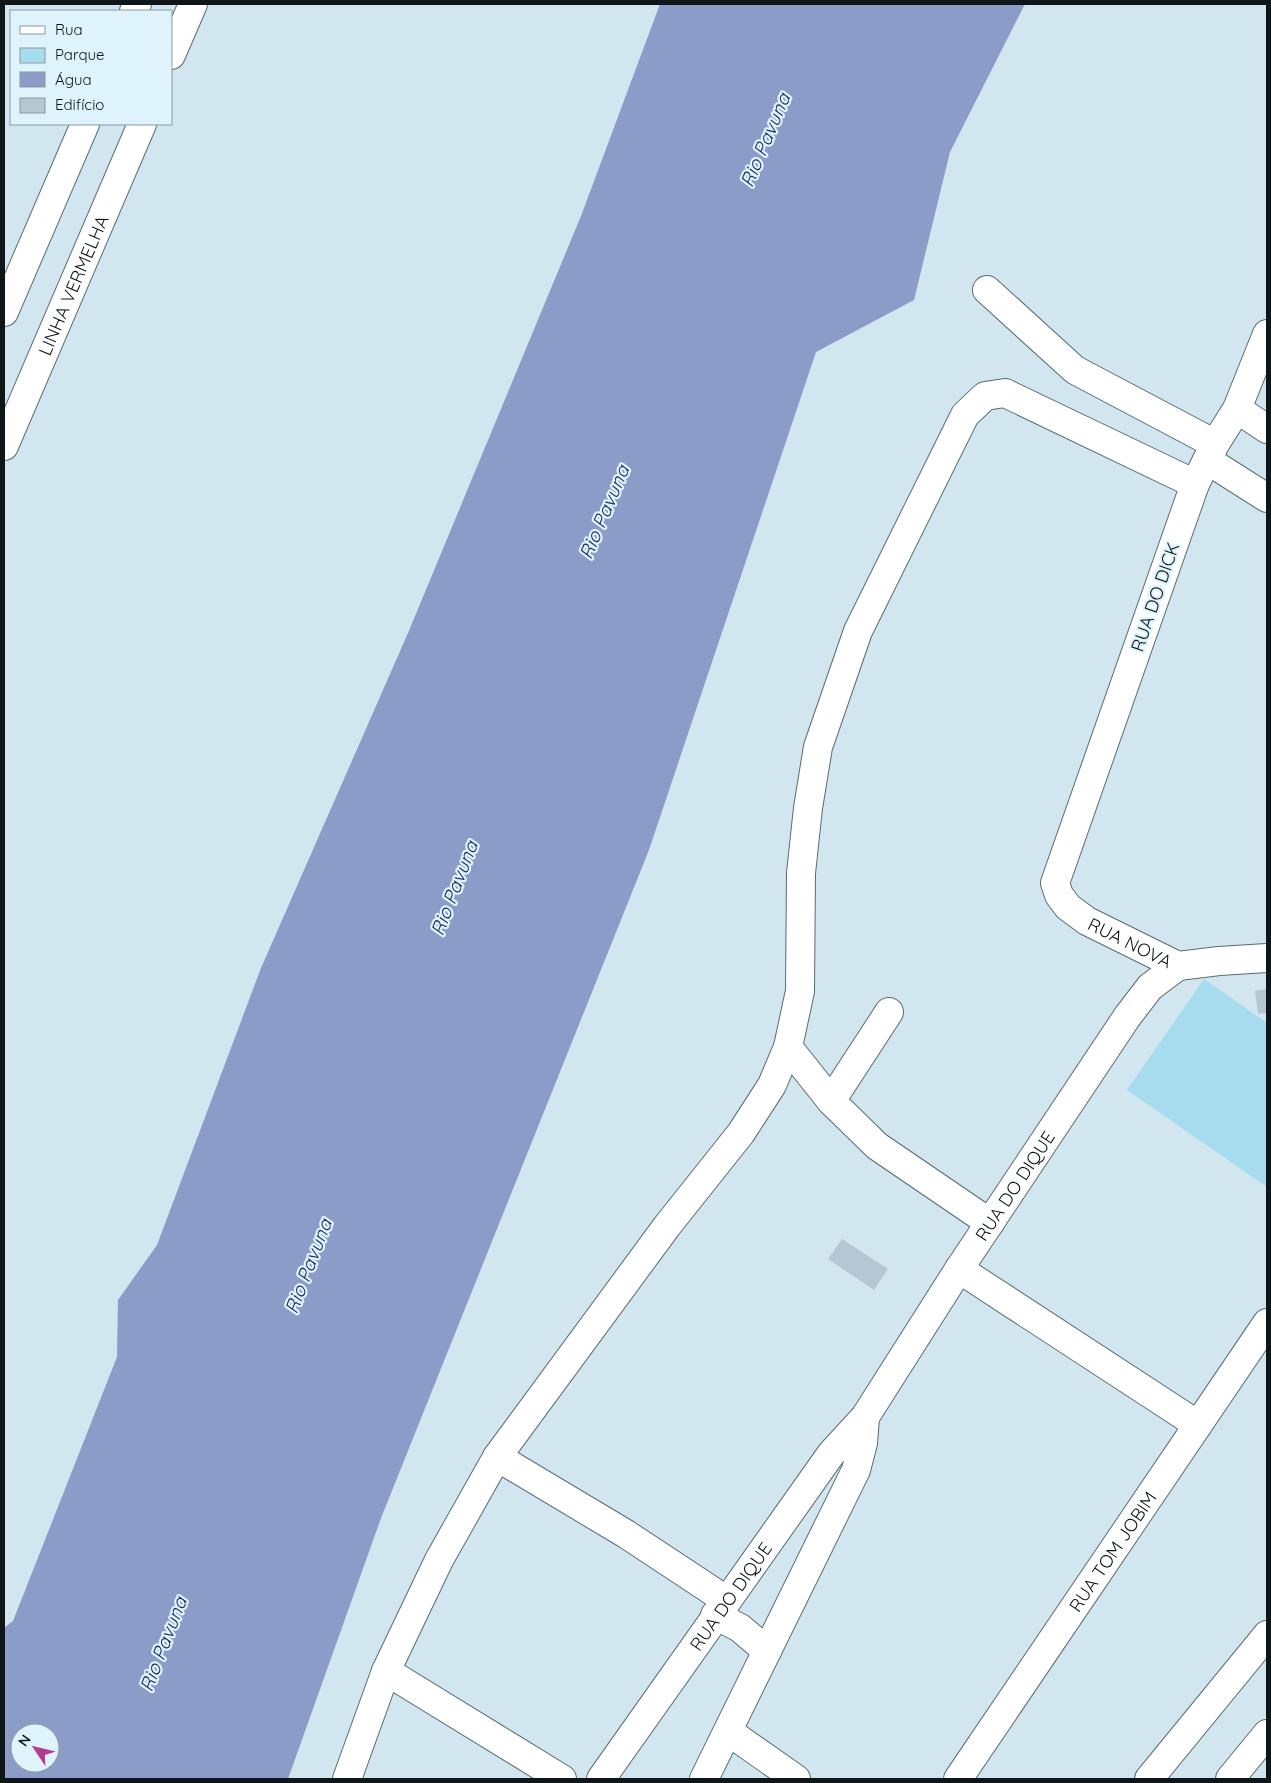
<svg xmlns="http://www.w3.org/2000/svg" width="1271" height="1783" viewBox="0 0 1271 1783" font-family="Quicksand,sans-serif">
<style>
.green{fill:#a6dcee}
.water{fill:#8c9cc8;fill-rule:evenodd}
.building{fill:#b7c6d3}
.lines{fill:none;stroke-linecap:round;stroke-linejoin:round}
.minor-casing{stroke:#596c72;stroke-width:30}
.highway-casing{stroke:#596c72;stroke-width:30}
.minor{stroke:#fff;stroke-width:28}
.highway{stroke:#fff;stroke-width:28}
.labels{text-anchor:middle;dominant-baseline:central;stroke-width:4.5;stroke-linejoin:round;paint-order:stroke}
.street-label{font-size:18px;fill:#0e1618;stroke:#def3fb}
.water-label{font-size:19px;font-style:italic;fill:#18245a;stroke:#def3fb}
</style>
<rect width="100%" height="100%" fill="#d1e6ee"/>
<!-- green -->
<path class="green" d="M1204 979 1267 1023V1187L1127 1090Z"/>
<!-- water -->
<path class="water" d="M660 4H1025L950 152 914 300 816 352 649 850 381 1518 288 1779H4V1628L13 1621 117 1357 118 1300 157 1245 261 968 408 633 581 216ZM20 1733H50V1763H20Z"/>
<!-- building -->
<path class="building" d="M1267 989V1013L1258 1014 1255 991Z
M842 1239 888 1269 874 1290 828 1259Z"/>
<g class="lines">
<defs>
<g id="minor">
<path d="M987 290 1075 370 1215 444"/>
<path id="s1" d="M1267 334 1237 409 1215 444 1195 484 1055 883 1059 895 1068 907 1087 921 1178 966 1219 961 1267 958"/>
<path d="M1237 409 1267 429"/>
<path d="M1207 460 1267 498"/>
<path d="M831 1101 889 1012"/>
<path d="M990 1223 877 1146 831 1101 788 1047 800 991 801 873 808 808 818 747 858 631 965 415 985 396 1005 393 1195 484"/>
<path d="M959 1269 1198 1425"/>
<path d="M497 1457 626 1534 726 1600"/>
<path d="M715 1615 740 1628 767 1651"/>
<path d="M386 1671 562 1779"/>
<path d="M729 1732 796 1779"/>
<path d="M347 1779 386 1671 439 1560 497 1457 667 1226 741 1133 772 1085 788 1047"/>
<path id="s2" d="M601 1779 831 1454 865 1417 959 1269 1127 1017 1150 987 1178 966"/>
<path d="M704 1779 856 1470 863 1443 865 1417"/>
<path id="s3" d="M958 1779 1267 1323"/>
<path d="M1149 1779 1267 1635"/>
<path d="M1230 1779 1267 1734"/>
</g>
<g id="highway">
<path d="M134 11 137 4"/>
<path d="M171 55 193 4"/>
<path d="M4 312 85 124"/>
<path id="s4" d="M4 446 142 124"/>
</g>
</defs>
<!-- minor casing -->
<use href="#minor" class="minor-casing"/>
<!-- highway casing -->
<use href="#highway" class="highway-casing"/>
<!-- minor -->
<use href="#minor" class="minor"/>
<!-- highway -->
<use href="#highway" class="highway"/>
</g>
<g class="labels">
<!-- street labels -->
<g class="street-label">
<text stroke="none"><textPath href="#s4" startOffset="175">LINHA VERMELHA</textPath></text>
<text transform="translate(1155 597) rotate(-71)">RUA DO DICK</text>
<text stroke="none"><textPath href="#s1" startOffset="689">RUA NOVA</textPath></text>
<text stroke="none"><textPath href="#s2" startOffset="724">RUA DO DIQUE</textPath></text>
<text stroke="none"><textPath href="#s3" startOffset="275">RUA TOM JOBIM</textPath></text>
<text stroke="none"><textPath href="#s2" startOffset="224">RUA DO DIQUE</textPath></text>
</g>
<!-- water labels -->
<g class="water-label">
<text transform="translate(765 140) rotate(-67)">Rio Pavuna</text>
<text transform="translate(604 512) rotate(-67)">Rio Pavuna</text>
<text transform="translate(454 888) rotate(-69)">Rio Pavuna</text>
<text transform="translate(308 1266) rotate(-69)">Rio Pavuna</text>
<text transform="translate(163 1644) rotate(-69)">Rio Pavuna</text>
</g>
</g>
<!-- border -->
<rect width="1271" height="1783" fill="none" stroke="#0e1618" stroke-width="10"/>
<!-- legend -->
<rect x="10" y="10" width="162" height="115" fill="#def3fb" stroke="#8b9ba0"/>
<rect x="20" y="26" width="25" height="8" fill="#ffffff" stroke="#8b9ba0"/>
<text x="55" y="35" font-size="15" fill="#0e1618">Rua</text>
<rect x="20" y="48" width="25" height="15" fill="#a6dcee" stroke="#8b9ba0"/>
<text x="55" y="60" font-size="15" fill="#0e1618">Parque</text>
<rect x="20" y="72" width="25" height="15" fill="#8c9cc8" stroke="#8b9ba0"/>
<text x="55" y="85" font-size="15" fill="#0e1618">Água</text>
<rect x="20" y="98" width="25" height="15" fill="#b7c6d3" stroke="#8b9ba0"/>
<text x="55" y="110" font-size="15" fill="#0e1618">Edifício</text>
<!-- north arrow -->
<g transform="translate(35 1748) rotate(305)"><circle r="24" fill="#def3fb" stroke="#8b9ba0"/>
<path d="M0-4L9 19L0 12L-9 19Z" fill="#b33b90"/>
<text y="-8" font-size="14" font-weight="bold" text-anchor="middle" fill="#0e1618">N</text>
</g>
</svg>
